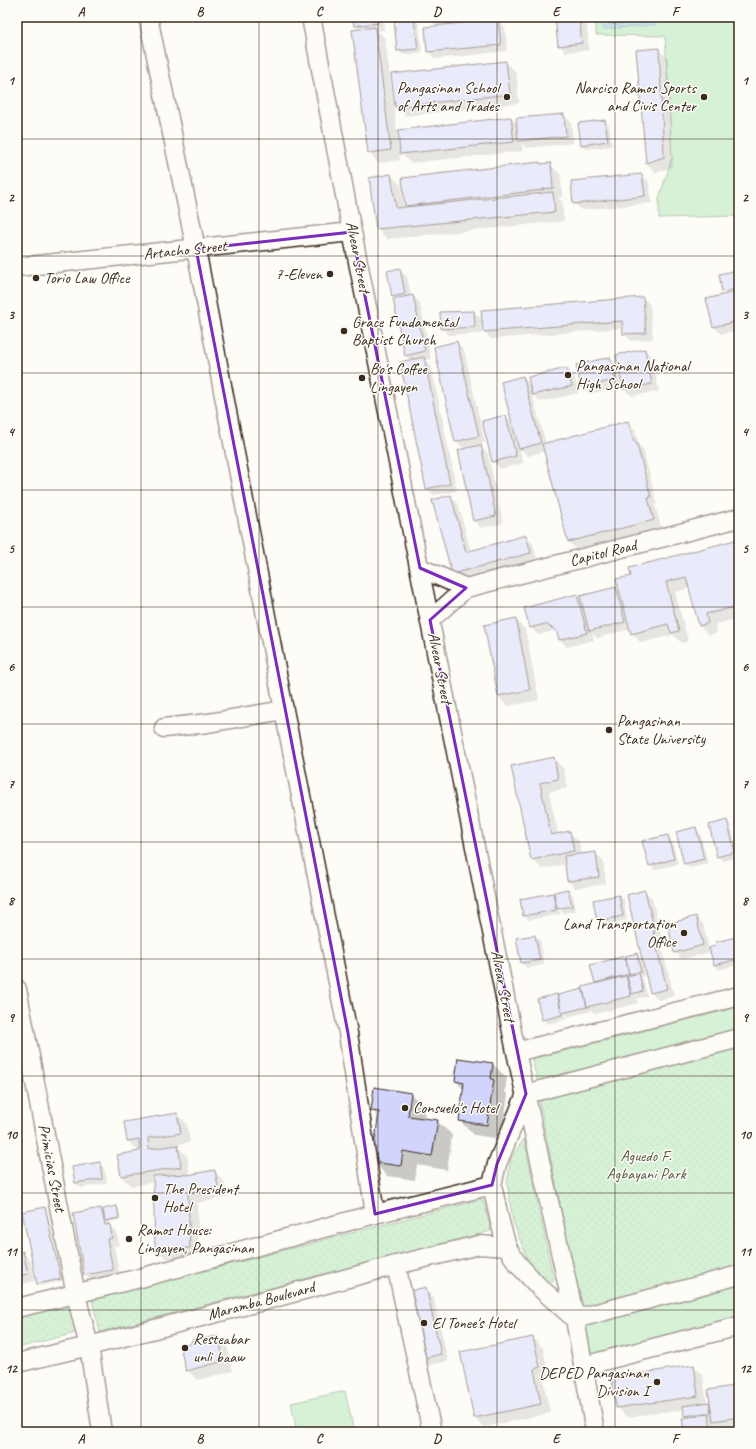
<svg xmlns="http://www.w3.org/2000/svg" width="756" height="1449" viewBox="0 0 756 1449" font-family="Caveat,sans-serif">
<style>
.grass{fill:#a6e5ad;stroke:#708866}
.park{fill:url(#park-dots);stroke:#708866}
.water{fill:url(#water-waves);stroke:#6a8b98}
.shadow{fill:#0003}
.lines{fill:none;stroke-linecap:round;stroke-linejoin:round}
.shore{stroke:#5a6b70;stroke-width:1}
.building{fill:#d1d4fc;stroke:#3b2a1e}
.minor-casing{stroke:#3b2a1e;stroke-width:21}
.minor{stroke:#fdfcf7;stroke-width:18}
.marked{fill:none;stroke:#7b2cbf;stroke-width:3;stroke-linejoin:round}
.grid{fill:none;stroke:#3b2a1e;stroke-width:1;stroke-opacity:0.55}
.poi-dot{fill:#3b2a1e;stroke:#fdfcf7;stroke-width:1.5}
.labels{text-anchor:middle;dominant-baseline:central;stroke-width:3;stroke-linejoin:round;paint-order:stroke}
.poi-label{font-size:16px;fill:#3b2a1e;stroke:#fdfcf7;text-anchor:start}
.street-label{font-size:16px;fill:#3b2a1e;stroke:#fdfcf7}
.park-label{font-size:16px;fill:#565942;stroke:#fdfcf7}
.neatline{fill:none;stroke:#3b2a1e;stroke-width:1.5}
.grid-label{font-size:13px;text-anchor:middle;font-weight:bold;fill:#3b2a1e}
</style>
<defs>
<pattern id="park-dots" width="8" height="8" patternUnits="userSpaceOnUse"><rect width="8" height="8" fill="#a6e5ad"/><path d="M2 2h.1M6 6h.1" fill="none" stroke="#90c594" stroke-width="1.8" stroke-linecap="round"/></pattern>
<pattern id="water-waves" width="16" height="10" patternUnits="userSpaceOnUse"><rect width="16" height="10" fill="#89ccea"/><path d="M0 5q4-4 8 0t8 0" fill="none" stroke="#77afc8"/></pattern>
</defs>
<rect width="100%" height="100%" fill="#fdfcf7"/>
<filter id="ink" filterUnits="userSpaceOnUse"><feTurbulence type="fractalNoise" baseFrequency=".025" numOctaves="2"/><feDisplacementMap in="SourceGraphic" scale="8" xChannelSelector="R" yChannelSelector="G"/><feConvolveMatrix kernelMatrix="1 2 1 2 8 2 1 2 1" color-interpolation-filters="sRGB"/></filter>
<g filter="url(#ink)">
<!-- grass -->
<path class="grass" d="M596 17H739V216L659 218V198L672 158 665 36 596 35Z
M739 1007V1034L538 1084 532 1059Z
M739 1283V1316L591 1355 583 1322Z
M345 1391 354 1432H297L291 1403Z"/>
<!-- park -->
<path class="park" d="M739 1045V1269L585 1309 579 1298 539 1100Z
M524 1139 554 1281H543L530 1265 513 1222 507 1183 511 1158Z
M483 1199 491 1231 100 1332 92 1300Z
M71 1300 79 1332 17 1348V1314Z"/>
<!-- water -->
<path class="water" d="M603 17H655V25L604 29Z"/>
<!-- shadow -->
<path class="shadow" d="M354 17H383L384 30 378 31 385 38 399 147 511 118 518 125 564 115 571 122 573 143 526 148 522 143 523 151 411 163 399 151 400 160 378 163 369 153 359 30 355 25Z
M430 17H499L500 22 505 28 507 51 435 59 428 51 437 26 430 20Z
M556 17H586L589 50 566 52 559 45Z
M414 19 419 23 422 53 403 55 398 50Z
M658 49 668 59 673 167 656 173 647 163 638 51Z
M506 63 516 72 519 103 406 116 396 106Z
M604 121 609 125 612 146 587 149 582 145Z
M539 163 541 165 550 164 560 174 563 197 558 198 562 202 564 221 387 239 377 229 391 175 401 185 404 209 409 208 406 205Z
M642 175 649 182 652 203 582 210 574 203Z
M400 270 407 277 411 296H413L420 303 431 359 425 360 431 365 457 491 434 495 427 488 411 361 406 355 396 299 393 296Z
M739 271V330L721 334 714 327 727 295 723 292Z
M643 298 650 305 653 339 631 341 624 334 623 328 491 339 484 331 483 325H481L482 334 449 335 442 328 474 312 483 321Z
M456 342 464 350 485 443 479 445 488 454 503 523 481 528 474 520 465 450 456 441Z
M644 350 652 357 659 391 632 396 624 389 617 356Z
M609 358 617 365 621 387 590 394 582 387Z
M567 369 574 376 579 393 540 402 532 394 546 444 628 422 635 430 639 446 643 449 657 504 655 505 661 527 576 549 569 542 545 451 528 456 519 447 523 463 500 469 493 461 506 416 514 424 522 377 531 385Z
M450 496 458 504 471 552 526 537 533 544 537 560 460 581 453 573Z
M739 540V618L715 624 717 633 709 635 700 626 690 588 675 592 688 641 682 643 673 635 641 643 632 633 630 629 597 638 592 633 594 640 567 647 560 640 557 633 553 631 538 635 531 628 577 595 582 600 616 588 621 593 632 576Z
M516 620 525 629 539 700 508 706 498 696 485 626Z
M553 758 563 768 568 788 549 792 558 834 569 832 579 842 582 855 595 853 603 860 606 884 575 888 568 881 566 864 542 869 532 859 512 767Z
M727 821 731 826 739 857 723 861 718 856Z
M695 828 700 833 708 864 690 868 685 864 677 833Z
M667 836 672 841 678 864 654 870 650 865Z
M568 890 573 895 576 911 563 913 559 909 560 914 529 920 524 916 552 894 556 898Z
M645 891 652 898 662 939 660 940 674 996 659 1000 651 993Z
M619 896 624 900 627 920 603 925 598 920Z
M695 917 703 924 709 949 739 937V964L719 970 715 965 711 952 682 959 675 952Z
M535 936 540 940 544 965 527 968 522 963 518 939Z
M636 954 641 959 645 976 641 977 643 979 647 996 636 999 638 1003 595 1014 590 1009 591 1011 568 1017 564 1013 566 1019 548 1024 543 1019 557 996 560 999 597 984 596 982Z
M493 1064 507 1078 505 1092 508 1095 501 1139 474 1135 460 1121 464 1090 456 1081Z
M411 1094 425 1108 424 1119 437 1121 452 1135 447 1170 417 1165 415 1180 387 1176 373 1161 379 1118 372 1110Z
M177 1114 187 1124 190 1142 176 1145 187 1156 190 1176 214 1171 224 1181 227 1197 197 1203 199 1257 166 1258 156 1249 154 1182 131 1186 121 1176 139 1152 128 1141Z
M99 1163 104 1168 107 1183 81 1188 76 1183 73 1168Z
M117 1207 119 1209 121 1220 109 1222 110 1226 117 1233 119 1245 114 1246 120 1277 93 1282 85 1275 101 1209 105 1213Z
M45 1208 47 1210 62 1281 40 1286 38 1284Z
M23 1253 30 1260 35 1281 17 1285V1254Z
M426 1288 433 1296 448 1361 429 1365 422 1358Z
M217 1337 227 1346 233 1371 197 1380 187 1370 206 1339Z
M533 1338 543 1348 549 1377 543 1378 550 1413 484 1427 474 1418Z
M693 1366 703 1376 707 1404 712 1407 739 1386V1425L721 1428 715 1422 717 1432H685L688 1418 685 1416 684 1409 627 1417 617 1408Z"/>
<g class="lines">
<!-- shore -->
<path class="shore" d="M607 17 608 23 610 25 649 21 651 17"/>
</g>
<!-- building -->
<path class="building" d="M353 17H377L378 23 354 26Z
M429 17H482L429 20Z
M555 17H579L582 43 558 46Z
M414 18 418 49 397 51 394 20Z
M498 19 501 45 427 52 425 27Z
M375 27 391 150 368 153 352 30Z
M659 48 664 157 646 163 636 50Z
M506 61 510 94 395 107 391 74Z
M564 114 566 136 518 141 516 118Z
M511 117 514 142 400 154 398 130Z
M605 120 608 141 581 145 578 123Z
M540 162V164L551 163 553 188 543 189V190L405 206 402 178Z
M391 174 396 208 553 192 555 212 376 229 369 178Z
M642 174 645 196 573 204 571 181Z
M400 268 405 294 392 297 387 271Z
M739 270V289L722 292 719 274Z
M739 291V321L713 327 706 299Z
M413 295 425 351 405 356 393 299Z
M643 297 646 333 623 334 622 321 483 332 481 310Z
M474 311 475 327 441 329 440 312Z
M457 341 479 436 455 442 434 347Z
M645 349 652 384 623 389 616 355Z
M424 357 450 484 426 489 400 362Z
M610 357 615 380 581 387 576 365Z
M567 368 572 386 532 395 528 377Z
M523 376 541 443 519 449 501 382Z
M506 415 516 456 492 462 482 421Z
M628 421 634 442 636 441 651 497 648 498 654 520 568 542 542 444Z
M481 445 496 516 473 521 458 450Z
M451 495 466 552 526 535 531 553 452 574 432 500Z
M739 539V606L706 614 708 623 699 626 686 577 666 582 679 631 671 633 668 624 631 634 616 579 631 576 629 568Z
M616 587 625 622 589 631 580 596Z
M577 594 587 633 559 640 556 630 545 624 530 628 524 608Z
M516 618 530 690 498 696 484 625Z
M554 757 558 779 540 783 551 835 570 831 574 851 531 860 511 766Z
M727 820 735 852 717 857 709 825Z
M696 827 704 859 684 864 676 832Z
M668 835 674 859 649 866 642 841Z
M596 852 599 877 567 881 564 856Z
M568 889 572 906 557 909 554 892Z
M645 890 655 932H653L667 989 650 993 627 895Z
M553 893 556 910 523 916 520 899Z
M619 895 623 916 597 921 593 900Z
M696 916 703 945 674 953 668 924Z
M535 935 540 960 521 963 516 938Z
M739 936V959L714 965 709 948 715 946 716 942Z
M637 953 641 972 629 974 625 956Z
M625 956 629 974 595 983 590 965Z
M639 973 643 991 632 994 627 976Z
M626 976 631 996 587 1007 582 987Z
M583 989 587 1007 562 1013 558 995Z
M557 994 562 1015 542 1020 537 999Z
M458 1058 493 1063 491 1079 494 1080 487 1125 459 1121 464 1083 455 1081Z
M374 1087 411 1093 408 1116 438 1120 432 1156 403 1151 401 1166 372 1162 379 1112 371 1111Z
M177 1113 181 1133 148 1138 149 1149 178 1145 181 1167 121 1176 117 1155 140 1151 139 1139 127 1141 124 1122Z
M100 1162 102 1179 75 1183 72 1167Z
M215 1170 218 1187 188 1193 190 1248 155 1249 153 1176 187 1174V1175Z
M117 1206 119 1218 105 1221 103 1209Z
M45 1207 61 1279 37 1284 22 1212Z
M101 1208 105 1225 110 1224 112 1238 107 1239 113 1270 84 1275 73 1213Z
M23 1251 28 1274 17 1276V1253Z
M426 1287 441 1354 421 1359 406 1292Z
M218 1336 224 1361 186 1371 180 1346 190 1344 193 1339 201 1337 206 1338Z
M533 1337 540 1367 534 1369 541 1404 474 1418 460 1352Z
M694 1365 698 1396 616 1408 612 1378Z
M739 1385V1417L713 1421 708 1390Z
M709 1402 711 1412 684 1416 683 1406Z
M709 1414 711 1432H684L682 1418Z
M739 1426V1432H735L734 1427Z
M658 1429V1432H638V1430Z"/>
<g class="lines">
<defs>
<path id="minor" d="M148 17 196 249 284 710 348 1033 375 1214
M311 17 352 232 516 1052 575 1319 595 1432
M17 267 352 232
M420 568 466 588
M430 620 466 588 739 518
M164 728 208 723 284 710
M17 989 76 1295 89 1346 102 1432
M516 1052 739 996
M396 1265 432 1432
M17 1308 140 1278 375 1214 492 1185
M575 1319 538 1286 517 1263 507 1247 500 1222 492 1185 497 1164 526 1094 739 1038
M575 1319 739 1275
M17 1363 89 1346 259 1302 396 1265 479 1245 507 1247
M583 1366 739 1326"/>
</defs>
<!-- minor casing -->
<use href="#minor" class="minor-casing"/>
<!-- minor -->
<use href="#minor" class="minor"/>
</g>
</g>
<!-- marked area -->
<path d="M0 0H756V1449H0ZM352 232 420 568 466 588 430 620 526 1094 497 1164 492 1185 375 1214 348 1033 196 249Z" fill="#fdfcf7" fill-opacity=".55" fill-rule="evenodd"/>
<path class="marked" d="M352 232 420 568 466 588 430 620 526 1094 497 1164 492 1185 375 1214 348 1033 196 249Z"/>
<!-- grid -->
<path class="grid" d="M141 17V1432M259 17V1432M378 17V1432M497 17V1432M615 17V1432M17 139H739M17 256H739M17 373H739M17 490H739M17 607H739M17 724H739M17 842H739M17 959H739M17 1076H739M17 1193H739M17 1310H739"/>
<!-- markers -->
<g class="poi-dot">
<circle cx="507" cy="97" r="4"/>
<circle cx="704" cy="97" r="4"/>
<circle cx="330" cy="274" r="4"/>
<circle cx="36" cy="278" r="4"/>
<circle cx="344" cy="331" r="4"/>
<circle cx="568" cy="375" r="4"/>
<circle cx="362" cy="378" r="4"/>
<circle cx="609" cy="730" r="4"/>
<circle cx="684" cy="933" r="4"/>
<circle cx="405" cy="1108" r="4"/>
<circle cx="155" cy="1198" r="4"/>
<circle cx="129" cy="1239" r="4"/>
<circle cx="424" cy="1323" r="4"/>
<circle cx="185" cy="1348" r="4"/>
<circle cx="657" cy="1382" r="4"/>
</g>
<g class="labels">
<!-- poi labels -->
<g class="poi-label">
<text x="499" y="88" text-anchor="end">Pangasinan School<tspan x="499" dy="18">of Arts and Trades</tspan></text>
<text x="696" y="88" text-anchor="end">Narciso Ramos Sports<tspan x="696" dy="18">and Civis Center</tspan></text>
<text x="322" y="274" text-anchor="end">7-Eleven</text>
<text x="44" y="278">Torio Law Office</text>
<text x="352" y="322">Grace Fundamental<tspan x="352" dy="18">Baptist Church</tspan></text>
<text x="576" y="366">Pangasinan National<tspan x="576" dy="18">High School</tspan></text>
<text x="370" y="369">Bo's Coffee<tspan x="370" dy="18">Lingayen</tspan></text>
<text x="617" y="721">Pangasinan<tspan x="617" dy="18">State University</tspan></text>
<text x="676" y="924" text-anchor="end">Land Transportation<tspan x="676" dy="18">Office</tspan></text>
<text x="413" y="1108">Consuelo's Hotel</text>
<text x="163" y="1189">The President<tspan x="163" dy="18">Hotel</tspan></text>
<text x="137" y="1230">Ramos House:<tspan x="137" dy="18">Lingayen, Pangasinan</tspan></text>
<text x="432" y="1323">El Tonee's Hotel</text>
<text x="193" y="1339">Resteabar<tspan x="193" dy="18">unli baaw</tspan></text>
<text x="649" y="1373" text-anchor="end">DEPED Pangasinan<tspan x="649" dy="18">Division I</tspan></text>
</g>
<!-- street labels -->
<g class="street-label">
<text transform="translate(185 250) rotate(-6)">Artacho Street</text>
<text transform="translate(358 257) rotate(79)">Alvear Street</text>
<text transform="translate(603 553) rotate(-14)">Capitol Road</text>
<text transform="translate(440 668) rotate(79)">Alvear Street</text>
<text transform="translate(503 986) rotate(79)">Alvear Street</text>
<text transform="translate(52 1168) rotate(79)">Primicias Street</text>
<text transform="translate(261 1301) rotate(-15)">Maramba Boulevard</text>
</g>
<!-- park labels -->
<g class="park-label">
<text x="646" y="1156">Aguedo F.<tspan x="646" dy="18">Agbayani Park</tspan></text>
</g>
</g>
<!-- margin -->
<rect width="756" height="1449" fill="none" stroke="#fdfcf7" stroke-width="44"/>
<rect x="22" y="22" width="712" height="1405" class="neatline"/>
<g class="grid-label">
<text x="81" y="16">A</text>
<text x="200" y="16">B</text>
<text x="319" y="16">C</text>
<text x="437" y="16">D</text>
<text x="556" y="16">E</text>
<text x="675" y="16">F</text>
<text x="11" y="85">1</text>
<text x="745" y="85">1</text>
<text x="11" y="202">2</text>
<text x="745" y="202">2</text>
<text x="11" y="319">3</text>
<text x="745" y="319">3</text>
<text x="11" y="436">4</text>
<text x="745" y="436">4</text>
<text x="11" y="553">5</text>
<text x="745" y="553">5</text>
<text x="11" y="671">6</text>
<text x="745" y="671">6</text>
<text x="11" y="788">7</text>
<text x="745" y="788">7</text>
<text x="11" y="905">8</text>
<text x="745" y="905">8</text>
<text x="11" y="1022">9</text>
<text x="745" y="1022">9</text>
<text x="11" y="1139">10</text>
<text x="745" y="1139">10</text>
<text x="11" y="1256">11</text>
<text x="745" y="1256">11</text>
<text x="11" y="1373">12</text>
<text x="745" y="1373">12</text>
<text x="81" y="1443">A</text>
<text x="200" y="1443">B</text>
<text x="319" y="1443">C</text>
<text x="437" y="1443">D</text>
<text x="556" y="1443">E</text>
<text x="675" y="1443">F</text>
</g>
</svg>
